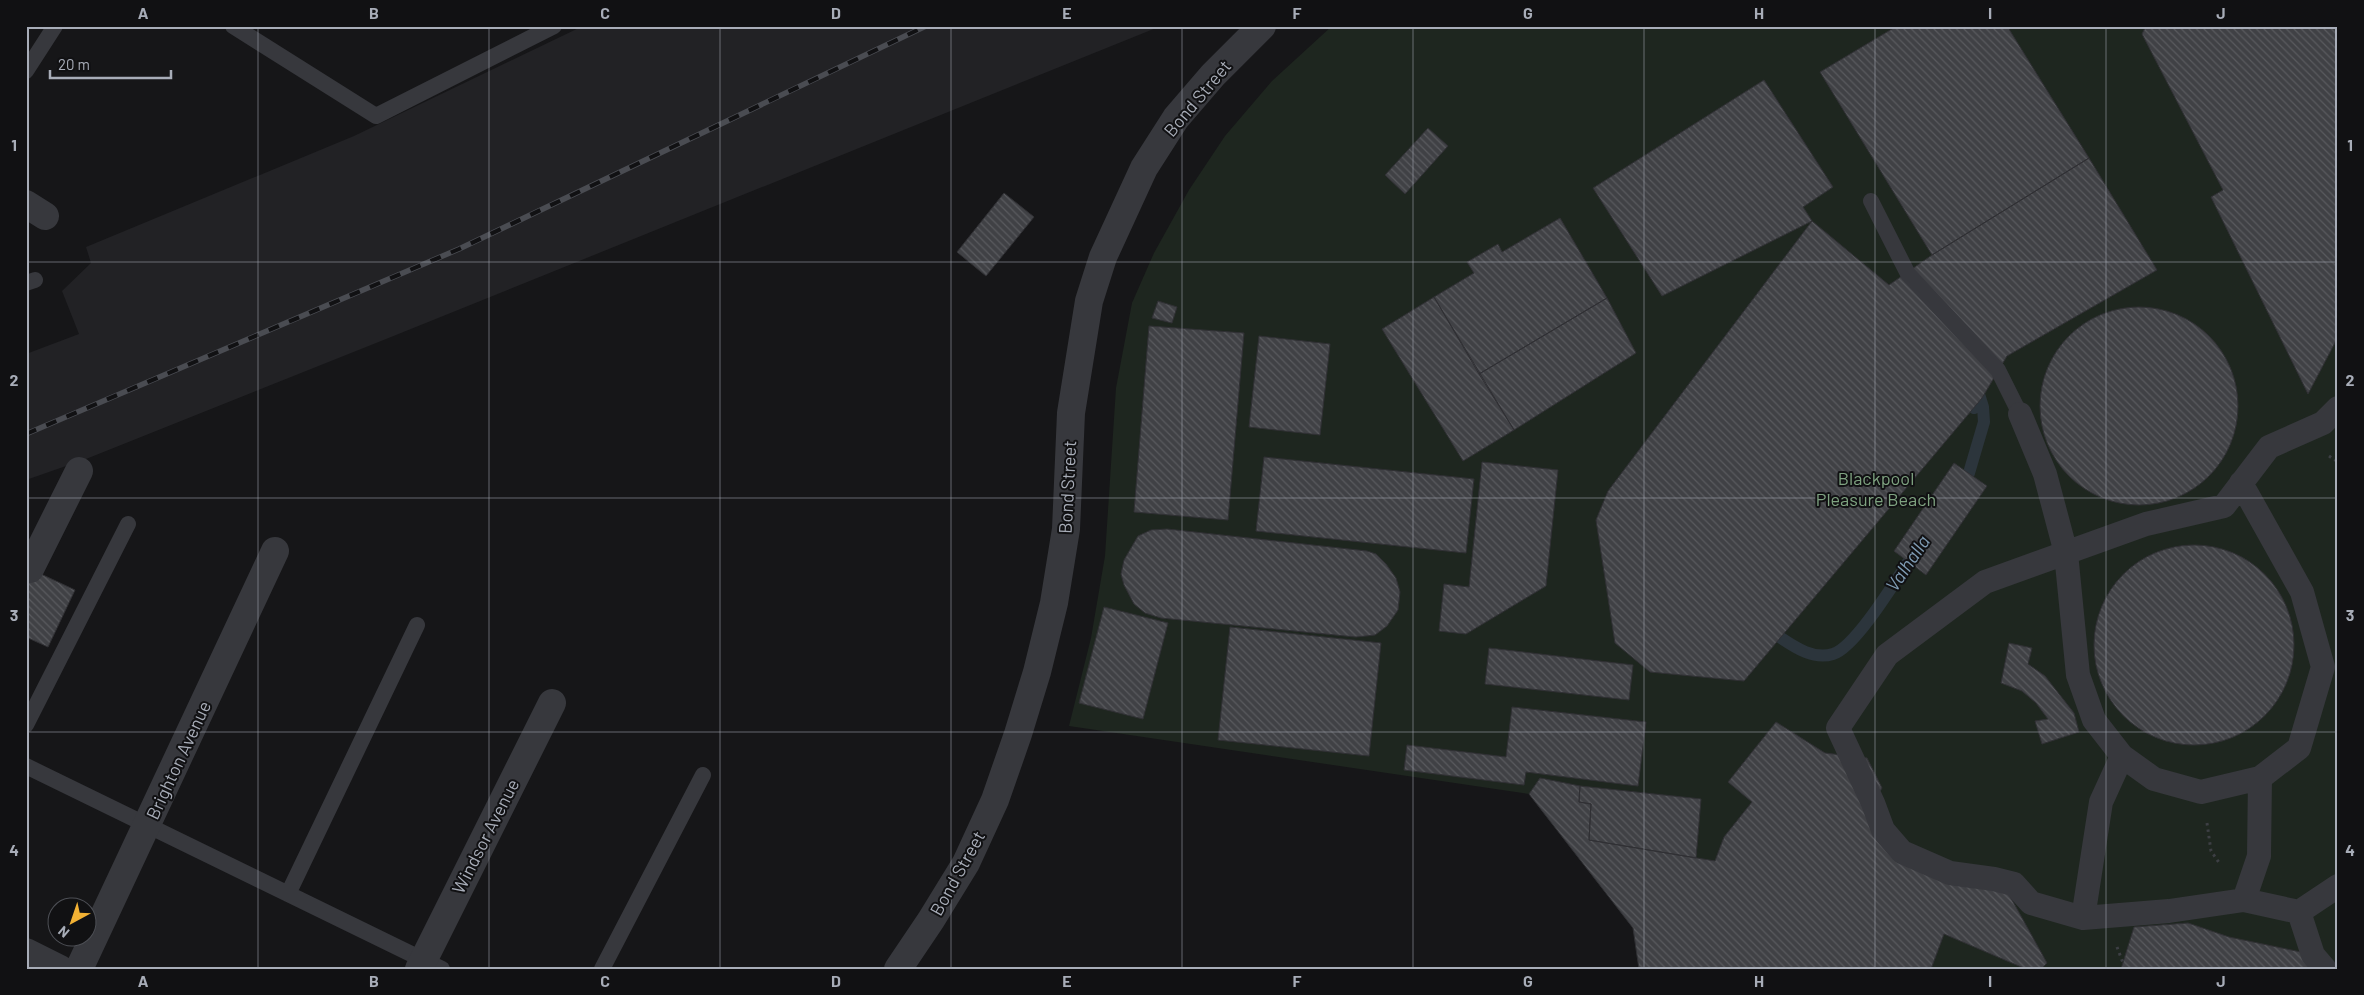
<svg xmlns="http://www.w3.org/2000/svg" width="2364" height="995" viewBox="0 0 2364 995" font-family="Barlow,sans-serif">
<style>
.built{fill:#222225}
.green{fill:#1e261f}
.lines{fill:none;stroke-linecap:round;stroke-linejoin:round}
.stream{stroke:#2c353c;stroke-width:12}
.building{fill:url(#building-back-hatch);stroke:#303034}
.path{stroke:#3d3f44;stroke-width:3;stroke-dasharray:2.5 4;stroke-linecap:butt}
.service{stroke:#37383d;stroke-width:16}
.pedestrian{stroke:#37383d;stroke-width:24}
.minor{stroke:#37383d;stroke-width:28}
.rail-casing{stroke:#4a4c52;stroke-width:5.5}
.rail{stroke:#111113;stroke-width:4;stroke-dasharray:11;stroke-linecap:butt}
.grid{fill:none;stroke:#a8adb8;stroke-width:1;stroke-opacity:0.55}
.labels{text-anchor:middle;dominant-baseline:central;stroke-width:4;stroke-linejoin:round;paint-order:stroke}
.street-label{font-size:18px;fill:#a8adb8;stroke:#111113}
.park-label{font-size:18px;fill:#7fa381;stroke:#111113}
.water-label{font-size:19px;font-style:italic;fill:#7f9bb3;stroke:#111113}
.neatline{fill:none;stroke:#a8adb8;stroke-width:2}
.grid-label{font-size:16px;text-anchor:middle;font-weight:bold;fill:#a8adb8}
</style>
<defs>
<pattern id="building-back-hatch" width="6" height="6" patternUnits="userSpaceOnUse" patternTransform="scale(1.25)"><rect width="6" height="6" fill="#404145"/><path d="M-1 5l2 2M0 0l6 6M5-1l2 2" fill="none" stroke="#595a5e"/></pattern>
</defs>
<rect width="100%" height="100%" fill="#161618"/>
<!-- built -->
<path class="built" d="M583 26H1161L391 337 86 459 26 480V354L79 334 62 291 91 263 86 247 354 136Z"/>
<!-- green -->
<path class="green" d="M1332 26H2338V969H1639L1633 928 1529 794 1069 726 1091 638 1105 556 1116 388 1132 303 1154 253 1189 190 1225 136 1272 81Z"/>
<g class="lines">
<!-- stream -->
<path class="stream" d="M1959 487 1969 473 1984 422 1983 407 1979 394 1974 408
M1781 638C1796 648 1814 660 1833 654 1857 647 1902 570 1918 547"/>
</g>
<!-- building -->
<path class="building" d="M1897 26H2007L2089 158 1932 255 1820 72Z
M2146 26H2338V337L2308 394 2211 197 2223 190 2142 34Z
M1764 80 1833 187 1803 207 1812 221 1662 296 1593 188Z
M1428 128 1448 146 1405 194 1385 175Z
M2089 158 2157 270 2007 356 1982 398 1744 681 1650 672 1615 643 1596 520 1608 491 1812 221 1889 285 1932 255Z
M1004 193 1034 217 986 276 957 252Z
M1560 218 1607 298 1479 374 1434 297 1474 273 1467 262 1498 244 1502 252Z
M1434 297 1514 430 1463 461 1382 329Z
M1607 298 1636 353 1514 430 1479 374Z
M1158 301 1177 307 1172 323 1152 318Z
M2040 406a99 99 0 1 1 198 0a99 99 0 1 1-198 0Z
M1149 326 1244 333 1228 520 1134 512Z
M1259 336 1330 344 1320 435 1249 427Z
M1264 457 1474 479 1466 553 1256 531Z
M1482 462 1558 470 1546 586 1466 634 1439 631 1444 584 1469 587Z
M1954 463 1987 486 1926 575 1894 551Z
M1167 529 1367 551 1376 554 1386 564 1396 578 1400 592 1398 610 1387 626 1375 635 1356 637 1161 618 1145 613 1134 604 1124 585 1121 574 1124 560 1138 536 1151 530Z
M2094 645a100 100 0 1 1 200 0a100 100 0 1 1-200 0Z
M26 567 75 590 48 647 26 637Z
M1104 607 1168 623 1143 719 1079 703Z
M1230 627 1381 643 1369 756 1218 740Z
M2009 643 2032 648 2028 664 2045 676 2074 713 2079 732 2042 744 2035 721 2048 719 2036 703 2022 691 2001 683Z
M1489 648 1633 665 1629 700 1485 684Z
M1512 707 1646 722 1638 786 1526 772 1524 785 1404 770 1407 745 1506 757Z
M1776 722 1825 753 1867 758 1882 788 1867 812 1873 832 2006 889 2047 963 2041 969H2026L1944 934 1931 969H1639L1633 928 1529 794 1540 778 1580 786 1579 802 1591 804 1589 840 1715 861 1724 837 1752 802 1728 782Z
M1580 786 1701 799 1696 858 1589 840 1591 804 1579 802Z
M2188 923 2229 937 2301 952 2316 969H2121L2134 927Z"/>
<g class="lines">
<!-- path -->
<path class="path" d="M2329 456 2338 462
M2207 823 2211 851 2220 864
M2117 947 2123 963"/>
<!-- service -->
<path class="service" d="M233 26 376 116 554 26
M26 71 55 26
M1871 201 1908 274 1998 370 2020 414
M26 283 35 280
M26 725 128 524
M26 766 442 969
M288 894 417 625
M602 969 703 775"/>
<!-- pedestrian -->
<path class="pedestrian" d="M2020 414 2045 474 2066 553 2078 675 2094 720 2122 756 2154 779 2201 792 2260 778 2299 748 2323 667 2302 592 2241 483
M2122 756 2101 802 2083 918 2169 911 2244 900 2299 912 2338 886
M2244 900 2259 856 2260 778
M2299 912 2313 955 2325 969
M2083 918 2031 903 2014 884 1994 879 1950 873 1902 852 1883 830 1873 803 1838 728 1887 655 1985 582 2146 524 2224 506 2269 447 2323 423 2338 408"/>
<!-- minor -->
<path class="minor" d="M26 204 45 216
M30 569 79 471
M26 952 60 969
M79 969 275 551
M419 969 552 703
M898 969 931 920 966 863 995 800 1018 734 1037 672 1054 603 1066 529 1071 413 1089 301 1103 257 1144 168 1176 118 1213 75 1262 26"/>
<defs>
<path id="rail" d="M26 434 459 249 926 26"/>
</defs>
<!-- rail casing -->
<use href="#rail" class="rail-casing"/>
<!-- rail -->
<use href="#rail" class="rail"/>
</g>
<!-- grid -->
<path class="grid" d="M258 26V969M489 26V969M720 26V969M951 26V969M1182 26V969M1413 26V969M1644 26V969M1875 26V969M2106 26V969M26 262H2338M26 498H2338M26 732H2338"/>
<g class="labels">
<!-- street labels -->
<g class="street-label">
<text transform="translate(1197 98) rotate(-50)">Bond Street</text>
<text transform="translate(1067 487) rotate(-87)">Bond Street</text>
<text transform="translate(178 760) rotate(-65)">Brighton Avenue</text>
<text transform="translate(485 836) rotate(-63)">Windsor Avenue</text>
<text transform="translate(957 873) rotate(-61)">Bond Street</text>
</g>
<!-- park labels -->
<g class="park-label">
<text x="1876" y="478">Blackpool<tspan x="1876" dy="21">Pleasure Beach</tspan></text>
</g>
<!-- water labels -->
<g class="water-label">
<text transform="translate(1907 563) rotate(-56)">Valhalla</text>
</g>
</g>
<!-- border -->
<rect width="2364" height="995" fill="none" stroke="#111113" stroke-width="55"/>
<!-- north arrow -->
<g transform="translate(72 922) rotate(220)"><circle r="24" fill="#111113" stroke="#4d4f55"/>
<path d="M0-4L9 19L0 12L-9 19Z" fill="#f2b134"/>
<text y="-8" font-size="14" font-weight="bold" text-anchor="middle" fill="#a8adb8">N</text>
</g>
<!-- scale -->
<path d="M50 70v8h121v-8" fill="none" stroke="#a8adb8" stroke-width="2.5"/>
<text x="58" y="70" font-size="15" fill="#a8adb8" stroke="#111113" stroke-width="4" paint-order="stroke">20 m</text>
<rect x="28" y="28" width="2308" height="940" class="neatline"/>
<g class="grid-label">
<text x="143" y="19">A</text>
<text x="374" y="19">B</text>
<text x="605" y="19">C</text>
<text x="836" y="19">D</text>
<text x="1067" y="19">E</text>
<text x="1297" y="19">F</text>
<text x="1528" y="19">G</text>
<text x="1759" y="19">H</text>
<text x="1990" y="19">I</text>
<text x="2221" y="19">J</text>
<text x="14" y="151">1</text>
<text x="2350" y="151">1</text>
<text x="14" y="386">2</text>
<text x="2350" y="386">2</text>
<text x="14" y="621">3</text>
<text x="2350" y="621">3</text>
<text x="14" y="856">4</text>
<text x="2350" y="856">4</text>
<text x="143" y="987">A</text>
<text x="374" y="987">B</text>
<text x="605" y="987">C</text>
<text x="836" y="987">D</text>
<text x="1067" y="987">E</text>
<text x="1297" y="987">F</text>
<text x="1528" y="987">G</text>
<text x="1759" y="987">H</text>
<text x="1990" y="987">I</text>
<text x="2221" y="987">J</text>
</g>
</svg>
